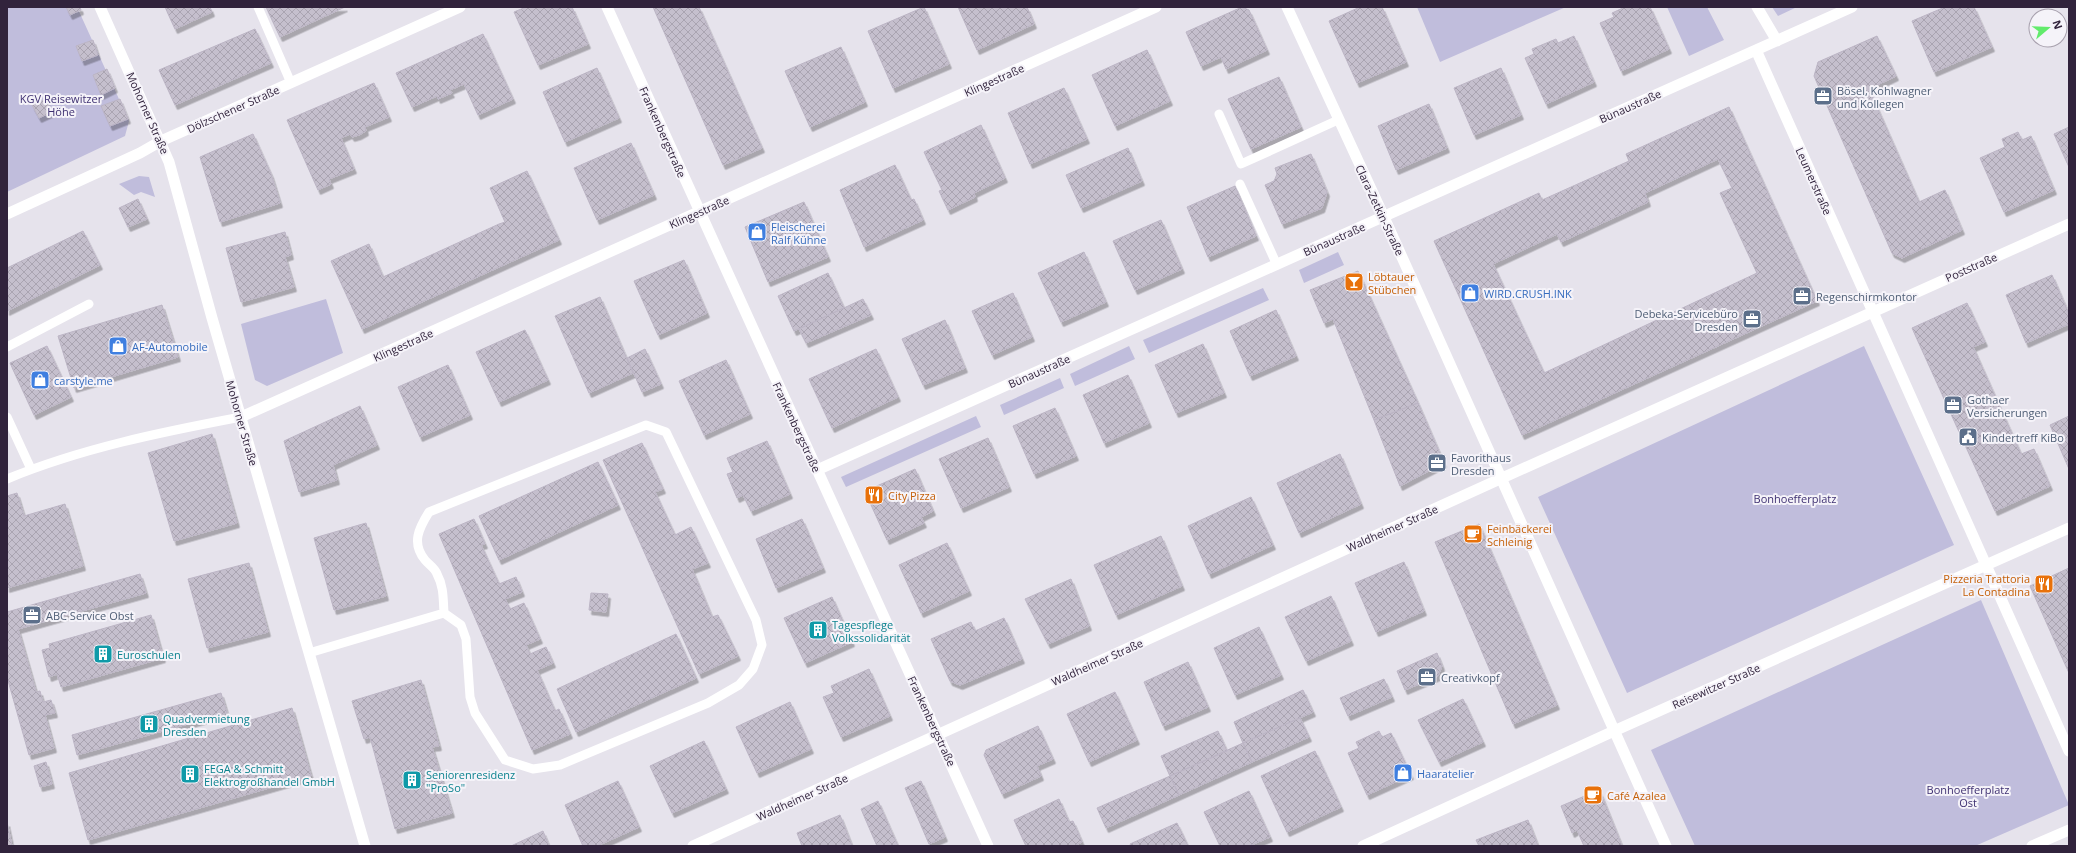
<svg xmlns="http://www.w3.org/2000/svg" width="2076" height="853" viewBox="0 0 2076 853" font-family="'Open Sans',sans-serif">
<style>
.green{fill:#c0bddc}
.building{fill:url(#building-cross-hatch);stroke:#bcb5c5;fill-rule:evenodd;filter:url(#shadow)}
.lines{fill:none;stroke-linecap:round;stroke-linejoin:round}
.service{stroke:#fff;stroke-width:9}
.minor{stroke:#fff;stroke-width:11}
.labels{text-anchor:middle;dominant-baseline:central;stroke-width:4;stroke-linejoin:round;paint-order:stroke}
.street-label{font-size:11px;fill:#31233c;stroke:#f5f3f9}
.service-label{font-size:11px;fill:#4e5e75;stroke:#f5f3f9;text-anchor:start}
.park-label{font-size:11px;fill:#3e3071;stroke:#f5f3f9}
.shop-label{font-size:11px;fill:#366cbe;stroke:#f5f3f9;text-anchor:start}
.food-label{font-size:11px;fill:#c56008;stroke:#f5f3f9;text-anchor:start}
.culture-label{font-size:11px;fill:#0d838f;stroke:#f5f3f9;text-anchor:start}
</style>
<defs>
<pattern id="building-cross-hatch" width="8" height="8" patternUnits="userSpaceOnUse"><rect width="8" height="8" fill="#c5bfcd"/><path d="M0 0l8 8M0 8l8-8" fill="none" stroke="#aaa4b1"/></pattern>
<filter id="shadow"><feDropShadow dx="2.5" dy="4.5" stdDeviation="0" flood-color="#0004"/></filter>
</defs>
<rect width="100%" height="100%" fill="#e6e3ec"/>
<!-- green -->
<path class="green" d="M7 7H77L129 121 125 136 7 192Z
M1417 7H1566L1440 62Z
M1667 7H1707L1724 40 1689 56Z
M1772 7H1797L1778 16Z
M139 176 149 177 155 197 141 192 134 195 119 184Z
M1338 252 1344 265 1304 283 1299 270Z
M1263 288 1269 300 1149 353 1143 340Z
M326 299 343 353 267 386 255 380 241 324Z
M1129 346 1135 359 1075 386 1070 374Z
M1864 346 1954 545 1627 693 1538 497Z
M1060 378 1064 388 1004 415 1000 405Z
M976 416 981 427 846 487 841 477Z
M1981 600 2069 805 1975 846H1695L1651 750Z"/>
<!-- building -->
<path class="building" d="M66 7H80L81 10 70 15Z
M165 7H210L212 12 175 29Z
M266 7H345L280 37Z
M526 7H572L588 44 538 65 514 12Z
M653 7H699L762 148 723 165Z
M924 7 949 64 893 88 868 31Z
M958 7H1027L1034 24 977 50Z
M1242 7 1249 10 1267 50 1226 69 1221 57 1201 66 1186 32Z
M1360 7H1382L1406 62 1357 83 1329 21Z
M1625 7H1650L1669 49 1621 71 1600 23 1614 17 1612 13Z
M1945 7H1974L1992 47 1934 72 1912 21Z
M255 29 271 63 175 105 159 70Z
M483 34 513 99 478 115 464 84 450 90 452 93 438 99 437 96 412 107 396 73Z
M1574 36 1594 82 1546 104 1525 58 1534 54 1532 49 1556 39 1558 43Z
M1877 36 1896 76 1869 89 1919 202 1945 190 1962 230 1902 258 1892 253 1814 76 1818 62Z
M93 40 98 55 82 61 76 46Z
M841 47 865 102 810 127 785 71Z
M1147 50 1170 101 1115 126 1092 75Z
M597 68 619 118 565 142 543 92Z
M1501 68 1521 115 1474 135 1454 88Z
M107 69 115 88 101 95 93 75Z
M1279 77 1301 127 1251 149 1228 99Z
M374 83 389 117 365 127 366 131 359 135 352 137 350 134 341 138 354 169 329 179 331 184 318 190 287 120Z
M1064 88 1087 139 1030 164 1008 113Z
M46 99 52 112 39 118 32 105Z
M120 99 128 119 110 126 101 106Z
M1429 104 1447 148 1396 170 1378 126Z
M1729 107 1817 301 1522 435 1434 241 1539 193 1542 200 1629 161 1626 154ZM1718 159 1732 188 1720 193 1757 273 1544 373 1493 264 1557 234 1561 242 1648 202 1645 193Z
M981 125 1005 178 974 193 975 197 948 210 939 191 942 190 924 152Z
M2069 127V167L2054 134Z
M2018 132 2022 140 2031 136 2054 190 2004 212 1980 158 2005 147 2002 139Z
M253 134 271 174 280 203 220 222 200 157Z
M631 143 654 195 597 220 574 168Z
M1128 148 1142 181 1081 208 1066 175Z
M1311 154 1327 192 1322 208 1282 224 1265 185 1274 181 1277 174 1275 168Z
M895 165 911 200 914 199 923 220 864 247 840 190Z
M527 171 559 240 362 329 331 261 369 244 383 277 499 224 505 222 490 188Z
M1235 186 1256 236 1208 257 1187 207Z
M138 199 147 219 128 227 119 208Z
M804 202 828 257 768 282 745 227Z
M1161 220 1182 269 1135 290 1113 241Z
M83 231 100 265 7 311V268Z
M285 232 291 255 285 257 294 287 241 302 226 248Z
M1084 252 1106 302 1061 322 1038 273Z
M684 260 707 313 658 335 634 281Z
M1358 271 1418 403 1374 420 1333 319 1324 323 1310 290Z
M828 273 844 308 794 331 778 296Z
M2052 275 2069 314V324L2026 343 2006 295Z
M1013 293 1032 337 992 355 972 311Z
M600 297 633 373 589 393 555 316Z
M863 299 871 315 806 343 799 329Z
M1967 303 1985 342 1973 347 2021 454 2034 449 2050 486 1995 511 1912 328Z
M162 305 178 357 74 388 58 336Z
M1276 310 1296 356 1250 376 1230 331Z
M945 320 965 368 923 385 902 339Z
M525 330 548 380 499 402 476 352Z
M1203 344 1224 393 1176 413 1155 365Z
M47 346 71 397 34 415 10 363Z
M645 349 661 384 642 392 627 358Z
M876 349 898 397 832 428 809 379Z
M726 360 750 414 704 435 679 381Z
M448 365 470 415 420 437 398 387Z
M1128 375 1149 423 1104 443 1083 395Z
M1418 403 1444 463 1400 486 1374 420Z
M360 406 377 445 333 465 337 480 299 492 284 441Z
M1055 408 1076 456 1034 474 1013 426Z
M2069 416V469L2050 425Z
M212 434 237 523 174 541 148 453Z
M988 438 1009 487 961 508 939 459Z
M767 441 790 494 751 511 743 495 737 498 727 474 733 472 727 458Z
M642 443 663 489 655 492 675 535 691 527 708 563 692 569 712 617 718 615 738 656 699 674 603 460Z
M1340 454 1361 504 1299 533 1277 483Z
M598 462 618 505 499 560 479 516Z
M915 469 933 511 921 517 924 523 887 540 867 496 870 489Z
M17 493 24 516 65 504 83 566 7 588V496Z
M1251 497 1273 545 1209 574 1188 526Z
M474 519 485 544 481 545 499 584 516 577 522 592 505 599 510 609 524 603 540 639 526 645 530 654 546 647 553 663 537 670 555 711 559 709 570 734 532 750 439 534Z
M802 519 823 568 776 588 756 539Z
M366 523 386 596 334 610 314 538Z
M1479 524 1557 705 1513 724 1435 542Z
M1161 536 1182 586 1116 615 1094 565Z
M947 543 969 591 921 613 899 565Z
M1404 562 1424 611 1376 632 1355 583Z
M249 563 268 632 207 648 188 579Z
M2069 568V673L2030 586Z
M140 574 146 593 18 629 36 692 40 691 43 702 51 700 55 713 45 715 54 748 29 755 7 677V612Z
M1071 579 1089 626 1048 644 1025 599Z
M591 593 608 594 606 612 589 610Z
M1331 596 1351 641 1306 661 1285 617Z
M832 597 852 642 805 663 784 618Z
M151 615 163 658 61 687 57 674 49 677 42 650 50 648 49 644Z
M1004 618 1022 659 960 685 950 681 931 639 971 622 975 631Z
M1259 627 1281 675 1235 695 1214 648Z
M676 634 696 678 576 732 557 689Z
M1437 653 1442 666 1438 676 1405 690 1397 671Z
M1188 662 1208 707 1163 726 1144 682Z
M869 669 890 716 841 737 823 697 834 693 831 686Z
M1384 679 1392 697 1348 716 1340 698Z
M421 680 439 746 432 747 452 813 395 829 370 737 364 739 352 701Z
M1303 690 1313 712 1243 743 1234 722Z
M1115 692 1137 740 1089 762 1067 714Z
M221 693 227 713 77 755 72 735Z
M1463 699 1483 742 1439 762 1418 720Z
M790 702 811 749 757 773 736 727Z
M292 708 311 776 88 840 69 773Z
M1300 718 1309 737 1252 762 1243 743Z
M1038 726 1053 759 1037 766 1041 776 1002 794 984 755 986 750Z
M1218 731 1227 751 1170 776 1161 756Z
M1379 731 1382 737 1391 733 1411 775 1367 795 1348 753 1359 748 1356 742Z
M704 741 726 789 672 813 650 766Z
M1243 743 1252 762 1179 795 1170 776Z
M1315 751 1341 807 1287 832 1261 776Z
M46 762 52 784 40 787 34 766Z
M1170 776 1179 795 1106 828 1097 808Z
M618 781 639 827 597 846H583L565 805Z
M921 781 945 837 929 844 905 788Z
M1599 790 1601 794 1622 846H1584L1577 830 1572 833 1561 806Z
M1249 791 1270 837 1249 846H1220L1204 812Z
M1059 799 1069 822 1073 821 1082 842 1074 846H1026L1014 820Z
M878 801 898 846H877L861 809Z
M840 815 852 846H802L797 833Z
M1528 820 1538 846H1479L1476 840Z
M7 822 12 846H7Z
M1177 823 1188 846H1131L1130 844Z
M543 831 549 846H511Z"/>
<g class="lines">
<!-- service -->
<path class="service" d="M258 7 291 83
M1219 114 1241 164 1338 120
M1240 184 1277 265
M7 347 89 304
M7 417 31 469
M646 425 666 432 756 620 762 645 753 669 739 685 708 703 560 765 533 769 505 760 475 713 470 697 466 639 461 625 444 613C443 599 444 587 437 574 435 568 429 565 425 560 411 543 419 528 429 512Z
M7 479C82 448 162 432 241 417
M309 653 444 613"/>
<!-- minor -->
<path class="minor" d="M100 7 169 162 212 318 365 846
M607 7 988 846
M1287 7 1384 217 1666 846
M1757 7 1777 41
M1756 50 2069 751
M7 214 140 153 161 141 460 7
M241 417 1156 7
M817 470 1852 7
M693 846 1500 479 2069 224
M1363 846 1614 731 2069 528
M2032 846 2069 830"/>
</g>
<!-- icons -->
<defs>
<symbol id="office-square" viewBox="-11 -11 22 22"><rect x="-9" y="-9" width="18" height="18" rx="4" fill="#5c6f8a" stroke="#f5f3f9"/><path d="M-6-3h4V-5.5h4V-3h4V5H-6ZM-1-4.5V-3h2v-1.5ZM-6 0V1H6V0Z" fill="#fff"/></symbol>
<symbol id="shop-square" viewBox="-11 -11 22 22"><rect x="-9" y="-9" width="18" height="18" rx="4" fill="#3f7fe0" stroke="#f5f3f9"/><path d="M-5-2.5h2.3a2.7 3.5 0 0 1 5.4 0H5L5.5 6h-11ZM-1.5-2.5h3a1.5 2.3 0 0 0-3 0Z" fill="#fff"/></symbol>
<symbol id="bar-square" viewBox="-11 -11 22 22"><rect x="-9" y="-9" width="18" height="18" rx="4" fill="#e8710a" stroke="#f5f3f9"/><path d="M-6-5H6L.8 .8V4.5H3.5V6h-7V4.5H-.8V.8Z" fill="#fff"/></symbol>
<symbol id="civic-square" viewBox="-11 -11 22 22"><rect x="-9" y="-9" width="18" height="18" rx="4" fill="#5c6f8a" stroke="#f5f3f9"/><path d="M-.6-6.5H3V-4.5H.6V-3L4-1V1h2V6H-6V1h2V-1L-.6-3ZM-1.2 2.5V6h2.4V2.5Z" fill="#fff"/></symbol>
<symbol id="restaurant-square" viewBox="-11 -11 22 22"><rect x="-9" y="-9" width="18" height="18" rx="4" fill="#e8710a" stroke="#f5f3f9"/><path d="M-5-6h1v4h1v-4h1v4h1v-4h1v5L-1.5 .5V6h-2V.5L-5-1ZM5-6V6H3V1.5H1.5Q1.5-4 5-6Z" fill="#fff"/></symbol>
<symbol id="cafe-square" viewBox="-11 -11 22 22"><rect x="-9" y="-9" width="18" height="18" rx="4" fill="#e8710a" stroke="#f5f3f9"/><path d="M-5.5-4.5H6V0H3Q3 3.5 0 3.5H-2.5Q-5.5 3.5-5.5 0ZM3-3.2v2h1.7v-2ZM-6 4.5H4V6H-6Z" fill="#fff"/></symbol>
<symbol id="building-square" viewBox="-11 -11 22 22"><rect x="-9" y="-9" width="18" height="18" rx="4" fill="#0f9aa8" stroke="#f5f3f9"/><path d="M-4-6H4V6H1V3H-1V6H-4ZM-2.5-4.3h1.7v1.8h-1.7ZM.8-4.3h1.7v1.8H.8ZM-2.5-1h1.7V.8h-1.7ZM.8-1h1.7V.8H.8Z" fill="#fff"/></symbol>
</defs>
<g fill-rule="evenodd">
<use href="#office-square" x="1812" y="85" width="22" height="22"/>
<use href="#shop-square" x="746" y="221" width="22" height="22"/>
<use href="#bar-square" x="1343" y="271" width="22" height="22"/>
<use href="#shop-square" x="1459" y="282" width="22" height="22"/>
<use href="#office-square" x="1791" y="285" width="22" height="22"/>
<use href="#office-square" x="1741" y="308" width="22" height="22"/>
<use href="#shop-square" x="107" y="335" width="22" height="22"/>
<use href="#shop-square" x="29" y="369" width="22" height="22"/>
<use href="#office-square" x="1942" y="394" width="22" height="22"/>
<use href="#civic-square" x="1957" y="426" width="22" height="22"/>
<use href="#office-square" x="1426" y="452" width="22" height="22"/>
<use href="#restaurant-square" x="863" y="484" width="22" height="22"/>
<use href="#cafe-square" x="1462" y="523" width="22" height="22"/>
<use href="#restaurant-square" x="2033" y="573" width="22" height="22"/>
<use href="#office-square" x="21" y="604" width="22" height="22"/>
<use href="#building-square" x="807" y="619" width="22" height="22"/>
<use href="#building-square" x="92" y="643" width="22" height="22"/>
<use href="#office-square" x="1416" y="666" width="22" height="22"/>
<use href="#building-square" x="138" y="713" width="22" height="22"/>
<use href="#shop-square" x="1392" y="762" width="22" height="22"/>
<use href="#building-square" x="179" y="763" width="22" height="22"/>
<use href="#building-square" x="401" y="769" width="22" height="22"/>
<use href="#cafe-square" x="1582" y="784" width="22" height="22"/>
</g>
<g class="labels">
<!-- street labels -->
<g class="street-label">
<text transform="translate(994 80) rotate(-24)">Klingestraße</text>
<text transform="translate(1630 106) rotate(-24)">Bünaustraße</text>
<text transform="translate(233 109) rotate(-24)">Dölzschener Straße</text>
<text transform="translate(148 113) rotate(66)">Mohorner Straße</text>
<text transform="translate(663 132) rotate(66)">Frankenbergstraße</text>
<text transform="translate(1814 181) rotate(66)">Leumerstraße</text>
<text transform="translate(1380 210) rotate(65)">Clara-Zetkin-Straße</text>
<text transform="translate(699 212) rotate(-24)">Klingestraße</text>
<text transform="translate(1334 239) rotate(-24)">Bünaustraße</text>
<text transform="translate(1971 267) rotate(-24)">Poststraße</text>
<text transform="translate(403 345) rotate(-24)">Klingestraße</text>
<text transform="translate(1039 371) rotate(-24)">Bünaustraße</text>
<text transform="translate(242 423) rotate(74)">Mohorner Straße</text>
<text transform="translate(797 427) rotate(65)">Frankenbergstraße</text>
<text transform="translate(1392 528) rotate(-24)">Waldheimer Straße</text>
<text transform="translate(1097 662) rotate(-24)">Waldheimer Straße</text>
<text transform="translate(1716 686) rotate(-24)">Reisewitzer Straße</text>
<text transform="translate(932 721) rotate(65)">Frankenbergstraße</text>
<text transform="translate(802 797) rotate(-24)">Waldheimer Straße</text>
</g>
<!-- service labels -->
<g class="service-label">
<text x="1837" y="90">Bösel, Kohlwagner<tspan x="1837" dy="13">und Kollegen</tspan></text>
<text x="1816" y="296">Regenschirmkontor</text>
<text x="1738" y="313" text-anchor="end">Debeka-Servicebüro<tspan x="1738" dy="13">Dresden</tspan></text>
<text x="1967" y="399">Gothaer<tspan x="1967" dy="13">Versicherungen</tspan></text>
<text x="1982" y="437">Kindertreff KiBo</text>
<text x="1451" y="457">Favorithaus<tspan x="1451" dy="13">Dresden</tspan></text>
<text x="46" y="615">ABC Service Obst</text>
<text x="1441" y="677">Creativkopf</text>
</g>
<!-- park labels -->
<g class="park-label">
<text x="61" y="98">KGV Reisewitzer<tspan x="61" dy="13">Höhe</tspan></text>
<text x="1795" y="498">Bonhoefferplatz</text>
<text x="1968" y="789">Bonhoefferplatz<tspan x="1968" dy="13">Ost</tspan></text>
</g>
<!-- shop labels -->
<g class="shop-label">
<text x="771" y="226">Fleischerei<tspan x="771" dy="13">Ralf Kühne</tspan></text>
<text x="1484" y="293">WIRD.CRUSH.INK</text>
<text x="132" y="346">AF-Automobile</text>
<text x="54" y="380">carstyle.me</text>
<text x="1417" y="773">Haaratelier</text>
</g>
<!-- food labels -->
<g class="food-label">
<text x="1368" y="276">Löbtauer<tspan x="1368" dy="13">Stübchen</tspan></text>
<text x="888" y="495">City Pizza</text>
<text x="1487" y="528">Feinbäckerei<tspan x="1487" dy="13">Schleinig</tspan></text>
<text x="2030" y="578" text-anchor="end">Pizzeria Trattoria<tspan x="2030" dy="13">La Contadina</tspan></text>
<text x="1607" y="795">Café Azalea</text>
</g>
<!-- culture labels -->
<g class="culture-label">
<text x="832" y="624">Tagespflege<tspan x="832" dy="13">Volkssolidarität</tspan></text>
<text x="117" y="654">Euroschulen</text>
<text x="163" y="718">Quadvermietung<tspan x="163" dy="13">Dresden</tspan></text>
<text x="204" y="768">FEGA &amp; Schmitt<tspan x="204" dy="13">Elektrogroßhandel GmbH</tspan></text>
<text x="426" y="774">Seniorenresidenz<tspan x="426" dy="13">"ProSo"</tspan></text>
</g>
</g>
<!-- border -->
<rect width="2076" height="853" fill="none" stroke="#31233c" stroke-width="16"/>
<!-- north arrow -->
<g transform="translate(2048 28) rotate(71)"><circle r="19" fill="#f5f3f9" stroke="#a7a0ad"/>
<path d="M0-3L7 15L0 10L-7 15Z" fill="#62eb6c"/>
<text y="-6" font-size="11" font-weight="bold" text-anchor="middle" fill="#31233c">N</text>
</g>
</svg>
